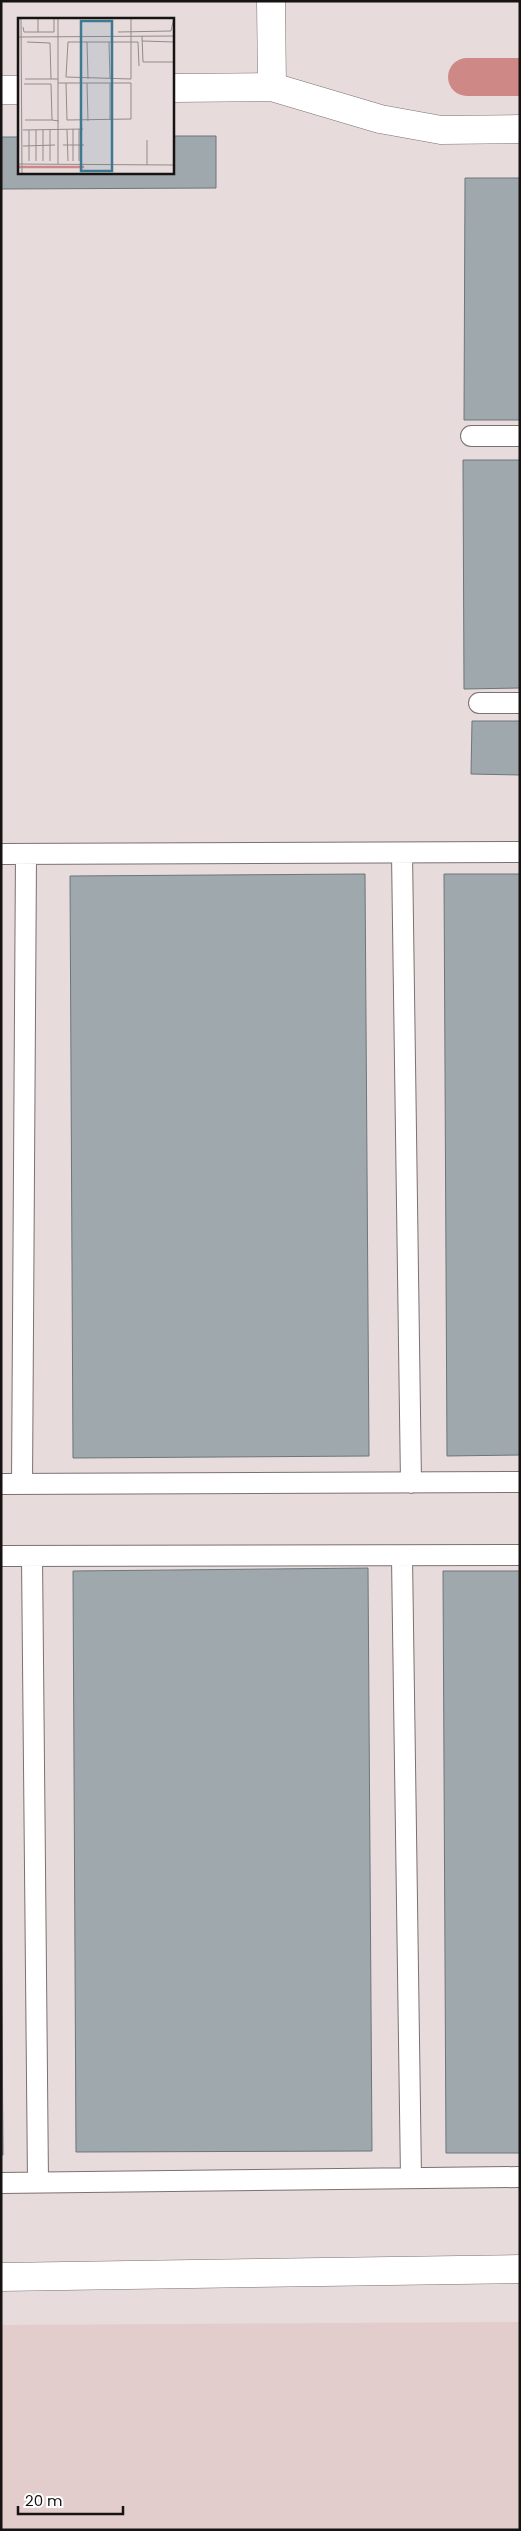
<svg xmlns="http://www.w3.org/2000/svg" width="521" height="2531" viewBox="0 0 521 2531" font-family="Poppins,sans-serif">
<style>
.built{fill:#e2cdcc}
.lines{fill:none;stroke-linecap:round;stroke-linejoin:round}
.canal{stroke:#ce8886;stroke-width:38}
.building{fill:#9fa8ad;stroke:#6d767a}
.service-casing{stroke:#7b7170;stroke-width:22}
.minor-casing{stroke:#7b7170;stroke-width:29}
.tertiary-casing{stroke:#7b7170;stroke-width:29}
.service{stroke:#fff;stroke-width:20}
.minor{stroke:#fff;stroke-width:28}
.tertiary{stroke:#fff;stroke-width:28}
.inset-river{fill:none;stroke:#ce8886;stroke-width:2.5}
.inset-road{fill:none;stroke:#948b8b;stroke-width:1}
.view{fill:#3e7891;fill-opacity:0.15;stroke:#3e7891;stroke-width:2.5}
.inset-edge{fill:none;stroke:#171313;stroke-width:2.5}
</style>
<rect width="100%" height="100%" fill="#e7dbdb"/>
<!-- built -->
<path class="built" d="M520 2322V2530H1V2325Z"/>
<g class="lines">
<!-- canal -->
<path class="canal" d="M467 77H520"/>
</g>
<!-- building -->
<path class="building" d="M172 136H216V188L1 189V137H19V172H172Z
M465 178H520V420H464Z
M463 460H520V688L464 689Z
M472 721H520V775L471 774Z
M365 874 369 1456 73 1458 70 876Z
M444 874H520V1455L447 1456Z
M368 1568 372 2151 76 2152 73 1571Z
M443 1571H520V2153H446Z
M1 1874 3 2155H1Z"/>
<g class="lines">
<defs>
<path id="service" d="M471 436H520
M479 703H520
M402 853 411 1483
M1 854 520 852
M1 1484 520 1482
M22 1484 26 854
M1 1556 520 1555
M32 1556 38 2182
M402 1557 411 2178
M1 2183 520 2177"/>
<path id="minor" d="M271 1 272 87"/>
<path id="tertiary" d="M172 88 272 87 380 119 441 130 520 129
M1 90H19
M1 2277 520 2269"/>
</defs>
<!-- service casing -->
<use href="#service" class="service-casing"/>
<!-- minor casing -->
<use href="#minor" class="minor-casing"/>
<!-- tertiary casing -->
<use href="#tertiary" class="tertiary-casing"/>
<!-- service -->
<use href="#service" class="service"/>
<!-- minor -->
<use href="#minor" class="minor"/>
<!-- tertiary -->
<use href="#tertiary" class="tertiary"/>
</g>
<!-- overview -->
<g transform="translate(18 18)">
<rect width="156" height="156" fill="#e7dbdb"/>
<path class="inset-river" d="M0 149H66"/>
<path class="inset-road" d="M3 0 4 156M20 0V14H36V0M40 0V146M113 0V61L48 59 50 24H120L121 48M5 9 6 14H20M100 14 153 13 156 0M124 18 125 44H157M0 19 157 18M124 23 157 24M9 24 32 25 33 61H40M69 24 70 61M91 24 92 61M7 61H33M40 65H113V101L49 102 48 65M69 65 70 103M6 66H33L34 102 41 103M7 102H34M92 102V65M55 111V143M61 111V143M5 112 65 111M11 112V143M18 112V143M32 112V143M49 112 50 143M45 127H66M5 128 37 127M25 143V112M0 146 157 147M129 147V122"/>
<path class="view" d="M63 3H94V153H63Z"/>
<rect width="156" height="156" class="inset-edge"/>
</g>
<!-- border -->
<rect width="521" height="2531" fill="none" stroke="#171313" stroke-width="5"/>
<!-- scale -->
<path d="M18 2506v8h105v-8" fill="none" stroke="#171313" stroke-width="2.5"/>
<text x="25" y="2506" font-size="15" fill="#171313" stroke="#ffffff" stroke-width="4" paint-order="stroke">20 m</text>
</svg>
